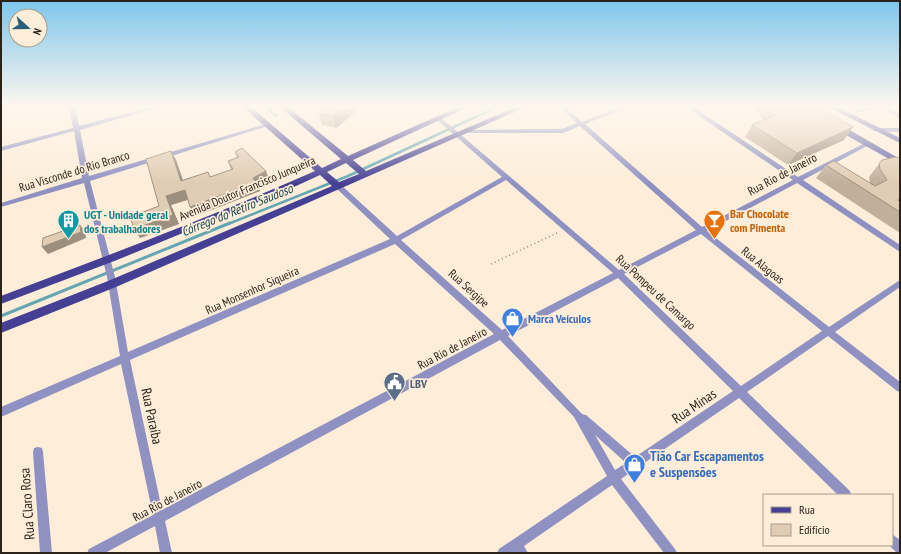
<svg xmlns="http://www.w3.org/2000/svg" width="901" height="554" viewBox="0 0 901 554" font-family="'PT Sans Narrow',sans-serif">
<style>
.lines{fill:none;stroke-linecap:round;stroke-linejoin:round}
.stream-far1{stroke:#64a7b3;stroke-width:2.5}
.stream{stroke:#64a7b3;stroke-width:3}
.path{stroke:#95897b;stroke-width:1.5;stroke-dasharray:1 3;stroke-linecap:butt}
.service{stroke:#8f91c2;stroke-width:3.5}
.minor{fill:#8f91c2;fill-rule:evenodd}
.secondary{fill:#6263a8;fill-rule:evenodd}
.primary{fill:#454094;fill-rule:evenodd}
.wall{fill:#c1af9b}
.shaded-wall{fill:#9d8f7e}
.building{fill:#e0ccb4;stroke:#9d8f7e}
.labels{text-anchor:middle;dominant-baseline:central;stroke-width:3.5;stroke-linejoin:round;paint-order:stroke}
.street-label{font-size:12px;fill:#2b231a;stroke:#fdedd9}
.food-label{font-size:12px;font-weight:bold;fill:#c56008;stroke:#fdedd9;text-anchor:start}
.culture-label{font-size:12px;font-weight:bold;fill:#0d838f;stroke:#fdedd9;text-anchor:start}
.shop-label{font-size:12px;font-weight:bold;fill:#366cbe;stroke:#fdedd9;text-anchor:start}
.service-label{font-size:12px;font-weight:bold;fill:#4e5e75;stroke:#fdedd9;text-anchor:start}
.water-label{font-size:13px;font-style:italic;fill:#194750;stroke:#fdedd9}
.near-street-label{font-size:14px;fill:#2b231a;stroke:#fdedd9}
.near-shop-label{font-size:14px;font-weight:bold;fill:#366cbe;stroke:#fdedd9;text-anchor:start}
</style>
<rect width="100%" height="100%" fill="#fdedd9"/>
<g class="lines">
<!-- stream-far1 -->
<path class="stream-far1" d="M266 107 276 116
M228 224 348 176 497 107"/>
<!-- stream -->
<path class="stream" d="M1 316 230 223"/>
<!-- path -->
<path class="path" d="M491 264 559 232"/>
<!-- service -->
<path class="service" d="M856 111 874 107"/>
<!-- minor -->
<path class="minor" d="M69 107H75L79 126 151 107H160L80 130 89 176 266 124 268 123 271 125 90 181 115 277 128 352 390 239 336 188 335 186 336 184H340L397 236 502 177 436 119V117H440L619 270 696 230 580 126 563 133H465L462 131 463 130 562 129 577 123 559 107H565L582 122 620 107H628L585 124 702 227 793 180 686 107H693L798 177 865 143H869V145L803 180 900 245V252L797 183 707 231 829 327 900 280V287L835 332 900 382V392L897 391 828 336 747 392 850 491 851 495H838L739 398 621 479 675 549 677 553H664L612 485 524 546 528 553H515V552L497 553 499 549 607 476 574 417 500 340 165 521 172 553H160L155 526 105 553H87L89 549 153 515 121 364 1 417V407L120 356 107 277 84 183 1 207V203L82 178 74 131 1 151V147L73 128ZM506 180 613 273 502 330 401 240ZM701 234 822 331 741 386 624 274ZM395 244 494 334 162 510 130 360ZM618 278 733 391 635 457 586 415 582 414 508 336ZM595 435 626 463 615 470Z
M880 107H887L900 114V118Z
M875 128H900V132L873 131V129Z
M38 447 42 448 43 452 52 553H40L33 452 34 448Z
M892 534 900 540V553L896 552 889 545H892Z"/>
<!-- secondary -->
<path class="secondary" d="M828 107H838L900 138V143Z
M835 125H841L900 159V165L835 129Z"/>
<!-- primary -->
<path class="primary" d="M243 107H251L322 168 341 159 280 107H288L348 156 458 107H468L353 160 366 171 516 107H526L116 287 1 333V323L108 281 332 186 320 175 283 192 117 260 1 304V296C106 256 212 217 315 171ZM346 163 359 174 339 182 327 172Z"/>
</g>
<!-- wall -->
<path class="wall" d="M362 107 336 128 322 125 319 114Z
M757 107H818L844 140 788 165 745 137 752 125 764 120 760 117 761 115 755 111Z
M171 151 176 160 183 180 208 172 210 177 231 170 228 161 237 158 235 152 266 171 269 180 258 186 260 191 196 216 188 200 171 205 179 224 140 238 159 206Z
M900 158V233L816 178 826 165 870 183 869 177 882 160Z"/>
<!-- shaded-wall -->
<path class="shaded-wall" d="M346 107H362L336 128 334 116Z
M853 127 844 140 788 165 797 153Z
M171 151 176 160 186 190 181 181Z
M266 171 269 180 258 186 260 191 196 216 190 207 253 178Z
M185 190 190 199 171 205 179 224 140 238 134 229 173 215 166 196Z
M80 225 85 231 86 238 48 254 42 247Z"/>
<!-- building -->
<path class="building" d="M327 107H346L334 116 319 114Z
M771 107H818L853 127 797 153 752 125 776 115 772 112 776 110Z
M242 148 266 171 253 178 256 182 190 207 185 190 166 196 173 215 134 229 130 217 159 206 146 159 171 151 181 181 208 172 210 177 233 169 228 161 239 157 235 152Z
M895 157 900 158V200H898L900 201V212L826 165 834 161 875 186 887 180 880 169 879 164 882 160Z
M80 225 81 232 42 247 43 238Z"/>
<!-- sky -->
<linearGradient id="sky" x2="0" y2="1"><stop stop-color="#7dc6ed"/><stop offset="0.58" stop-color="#fef7ee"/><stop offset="1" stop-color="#fef7ee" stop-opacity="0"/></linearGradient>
<rect width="901" height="184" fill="url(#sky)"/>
<!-- icons -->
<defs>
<symbol id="bar-pin" viewBox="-11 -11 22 30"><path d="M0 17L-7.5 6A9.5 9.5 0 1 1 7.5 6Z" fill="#e8710a" stroke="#fdedd9"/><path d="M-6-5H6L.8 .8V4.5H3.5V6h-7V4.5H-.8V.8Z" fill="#fff"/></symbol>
<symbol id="building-pin" viewBox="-11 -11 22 30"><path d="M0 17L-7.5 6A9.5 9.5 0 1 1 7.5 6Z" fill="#0f9aa8" stroke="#fdedd9"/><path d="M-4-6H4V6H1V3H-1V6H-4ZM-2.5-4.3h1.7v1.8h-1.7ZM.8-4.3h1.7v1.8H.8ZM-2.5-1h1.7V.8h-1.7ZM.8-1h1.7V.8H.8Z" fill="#fff"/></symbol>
<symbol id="shop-pin" viewBox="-11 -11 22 30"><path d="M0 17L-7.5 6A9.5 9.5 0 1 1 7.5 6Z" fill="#3f7fe0" stroke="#fdedd9"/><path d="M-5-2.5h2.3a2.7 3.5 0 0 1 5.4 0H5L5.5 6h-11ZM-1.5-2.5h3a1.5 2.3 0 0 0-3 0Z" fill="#fff"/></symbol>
<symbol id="civic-pin" viewBox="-11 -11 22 30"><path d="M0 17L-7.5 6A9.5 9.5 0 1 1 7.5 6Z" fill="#5c6f8a" stroke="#fdedd9"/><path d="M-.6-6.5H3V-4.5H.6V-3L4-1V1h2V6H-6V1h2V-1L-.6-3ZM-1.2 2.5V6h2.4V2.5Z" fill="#fff"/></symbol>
</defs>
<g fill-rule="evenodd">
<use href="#bar-pin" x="702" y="208" width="25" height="34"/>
<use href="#building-pin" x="56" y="208" width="25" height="34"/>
<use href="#shop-pin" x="500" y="306" width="25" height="34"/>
<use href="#civic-pin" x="382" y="370" width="25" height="34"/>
<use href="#shop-pin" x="622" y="452" width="25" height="34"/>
</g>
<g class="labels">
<!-- street labels -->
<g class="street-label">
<text transform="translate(74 171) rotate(-17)">Rua Visconde do Rio Branco</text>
<text transform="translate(782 174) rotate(-28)">Rua Rio de Janeiro</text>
<text transform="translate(247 188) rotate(-23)">Avenida Doutor Francisco Junqueira</text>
<text transform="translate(763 265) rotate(39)">Rua Alagoas</text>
<text transform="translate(469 288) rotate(42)">Rua Sergipe</text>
<text transform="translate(252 290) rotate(-24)">Rua Monsenhor Siqueira</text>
<text transform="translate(656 292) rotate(43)">Rua Pompeu de Camargo</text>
<text transform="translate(452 348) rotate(-28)">Rua Rio de Janeiro</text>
<text transform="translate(167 500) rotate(-28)">Rua Rio de Janeiro</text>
</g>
<!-- food labels -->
<g class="food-label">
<text x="730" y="213">Bar Chocolate<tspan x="730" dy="14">com Pimenta</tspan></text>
</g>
<!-- culture labels -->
<g class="culture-label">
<text x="84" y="214">UGT - Unidade geral<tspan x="84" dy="14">dos trabalhadores</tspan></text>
</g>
<!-- shop labels -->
<g class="shop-label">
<text x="528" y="318">Marca Veículos</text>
</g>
<!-- service labels -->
<g class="service-label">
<text x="410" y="383">LBV</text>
</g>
<!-- water labels -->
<g class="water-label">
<text transform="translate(237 210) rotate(-22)">Córrego do Retiro Saudoso</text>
</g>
<!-- near-street labels -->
<g class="near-street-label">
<text transform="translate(694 406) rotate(-34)">Rua Minas</text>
<text transform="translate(152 416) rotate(78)">Rua Paraíba</text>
<text transform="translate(27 504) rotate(-94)">Rua Claro Rosa</text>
</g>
<!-- near-shop labels -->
<g class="near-shop-label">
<text x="650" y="456">Tião Car Escapamentos<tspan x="650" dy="16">e Suspensões</tspan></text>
</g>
</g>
<!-- border -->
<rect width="901" height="554" fill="none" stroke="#2b231a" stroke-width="4"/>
<!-- legend -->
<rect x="763" y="494" width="130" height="52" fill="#fdedd9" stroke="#a99c8d"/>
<rect x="771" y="507" width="20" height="6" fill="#454094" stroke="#a99c8d"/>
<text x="799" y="514" font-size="12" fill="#2b231a">Rua</text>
<rect x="771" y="524" width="20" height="12" fill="#e0ccb4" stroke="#a99c8d"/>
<text x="799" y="534" font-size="12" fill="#2b231a">Edifício</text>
<!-- north arrow -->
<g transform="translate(28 28) rotate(111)"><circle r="19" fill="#fdedd9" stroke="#a99c8d"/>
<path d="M0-3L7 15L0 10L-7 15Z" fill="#28607a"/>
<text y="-6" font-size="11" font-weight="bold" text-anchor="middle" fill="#2b231a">N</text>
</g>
</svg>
